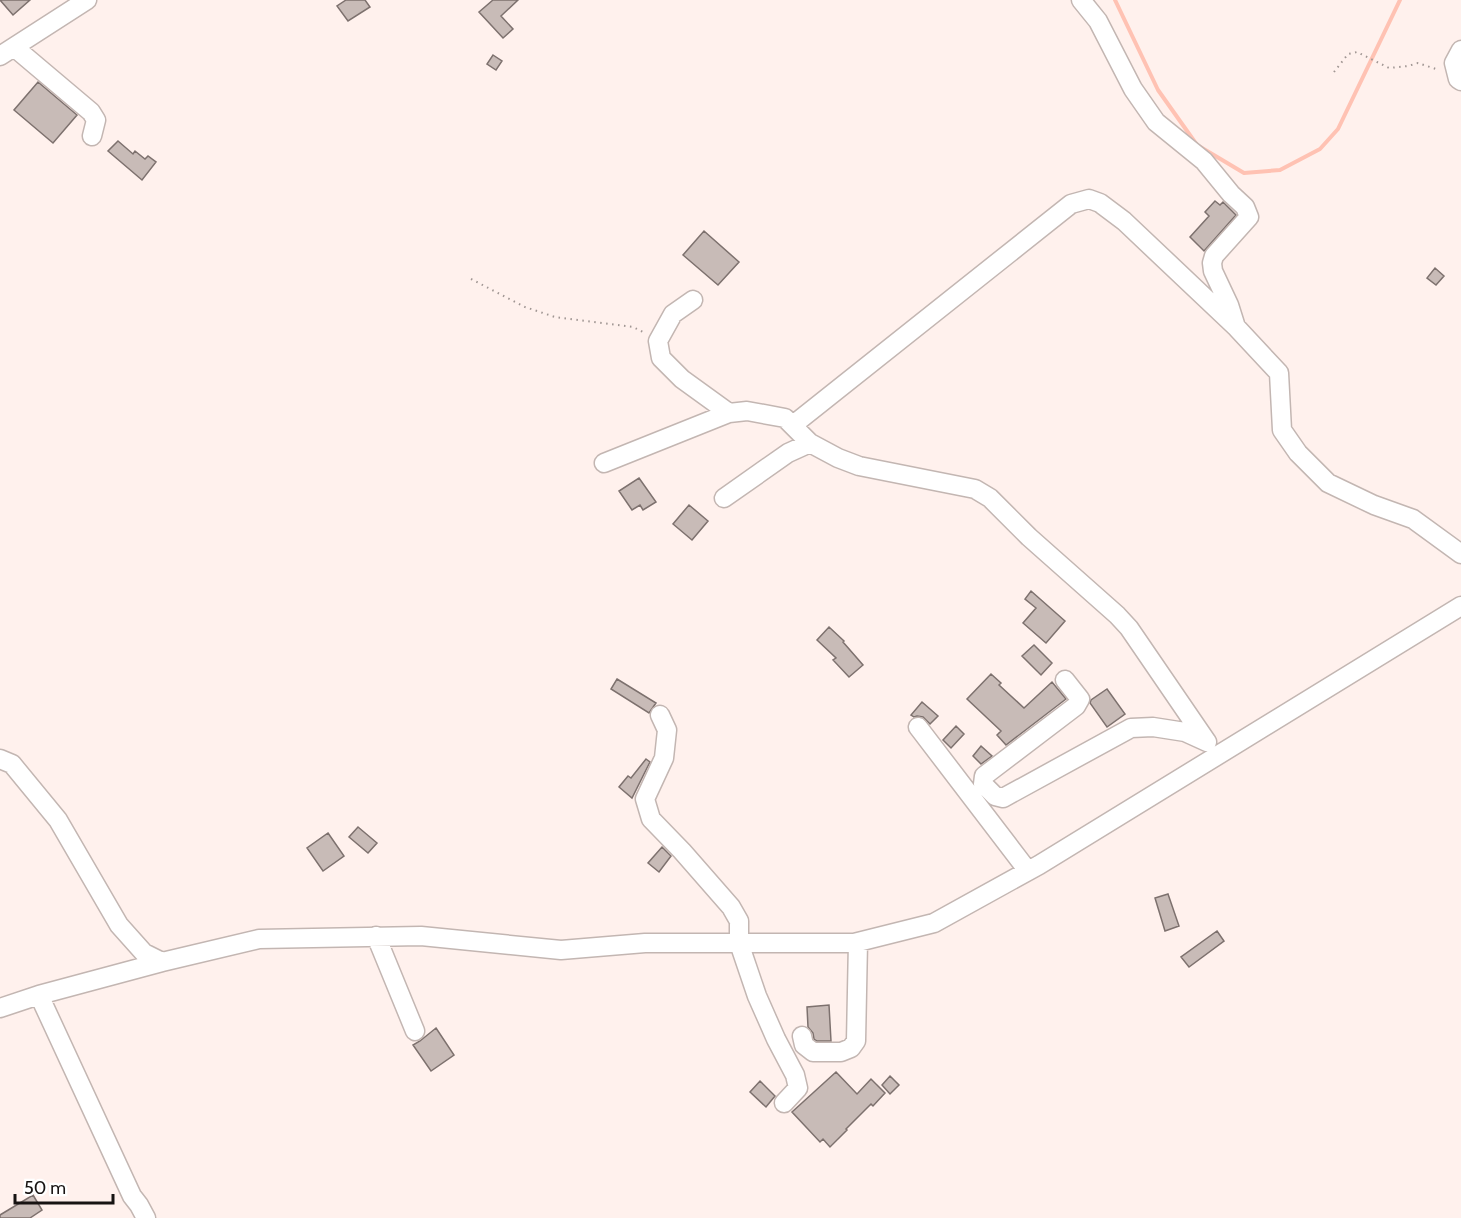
<svg xmlns="http://www.w3.org/2000/svg" width="1461" height="1218" viewBox="0 0 1461 1218" font-family="Cabin,sans-serif">
<style>
.lines{fill:none;stroke-linecap:round;stroke-linejoin:round}
.stream{stroke:#ffc2b3;stroke-width:4}
.building{fill:#c8bbb7;stroke:#7d716e;stroke-width:1.5}
.minor-casing{stroke:#c3b6b2;stroke-width:21}
.path{stroke:#a09693;stroke-width:2;stroke-dasharray:1.5 4.5;stroke-linecap:butt}
.minor{stroke:#fff;stroke-width:18}
</style>
<rect width="100%" height="100%" fill="#fff1ed"/>
<g class="lines">
<!-- stream -->
<path class="stream" d="M1115 0 1158 90 1197 145 1244 173 1280 170 1320 149 1338 129 1400 0"/>
</g>
<!-- building -->
<path class="building" d="M0 0H30L13 15Z
M346 0H365L370 7 348 21 337 6Z
M493 0H518L501 16 513 29 503 38 479 12Z
M493 55 502 61 496 70 487 64Z
M38 82 77 115 53 143 14 110Z
M118 141 133 154 135 151 145 159 148 156 156 162 142 180 108 151Z
M1215 201 1220 205 1223 202 1236 215 1204 251 1190 237 1209 216 1205 212Z
M704 231 739 262 718 285 683 255Z
M1435 268 1444 276 1436 285 1427 278Z
M639 478 656 502 643 510 640 505 632 510 619 491Z
M689 505 708 521 692 540 673 524Z
M1031 591 1065 621 1046 643 1023 623 1036 608 1025 599Z
M829 627 844 641 843 642 863 665 849 677 833 660 836 658 817 640Z
M1034 645 1052 663 1041 675 1022 656Z
M991 674 1001 683 999 685 1024 708 1052 682 1066 699 1006 745 997 735 1001 731 967 699Z
M617 679 656 703 649 713 611 689Z
M1107 689 1125 714 1107 727 1090 703 1091 700Z
M922 702 938 716 930 724 923 717 917 716 914 717 911 715Z
M956 726 964 734 951 748 943 740Z
M981 746 992 756 981 764 973 756Z
M646 759 650 762 632 798 619 787 628 776 631 778Z
M358 827 377 843 368 853 349 837Z
M328 833 344 856 323 871 307 848Z
M662 847 671 856 659 872 648 863Z
M1168 894 1179 926 1165 931 1155 898Z
M1217 931 1224 941 1189 967 1181 957Z
M829 1005 831 1041H817L814 1039 813 1033 808 1027 807 1007Z
M436 1028 454 1055 431 1071 413 1045 420 1041Z
M836 1072 857 1094 871 1079 885 1093 873 1106 871 1104 846 1129 847 1130 830 1147 823 1139 820 1142 792 1112Z
M890 1076 899 1085 890 1094 882 1085Z
M760 1081 775 1096 766 1107 750 1092Z
M33 1195 42 1210 30 1218H0V1215Z"/>
<g class="lines">
<defs>
<path id="minor" d="M1081 0 1098 21 1133 89 1156 122 1204 161 1231 194 1245 207 1249 217 1214 256 1212 263 1213 271 1229 305 1235 324
M14 47 91 112 96 120 92 136
M1461 50 1454 63 1458 79 1461 81
M0 56 87 0
M693 300 673 314 658 341 661 358 682 379 729 413
M793 425 1071 204 1089 199 1100 203 1124 221 1237 328 1279 373 1282 430 1298 453 1328 483 1374 505 1413 519 1461 554
M604 463 729 413 747 411 785 418 810 443 838 458 859 466 975 489 990 498 1029 537 1117 615 1129 628 1207 742
M724 498 788 453 810 443
M1065 680 1080 699 1076 706 984 776 983 784 995 796 1003 798 1131 728 1153 727 1185 732 1207 742
M660 715 667 730 664 758 645 799 651 819 682 851 731 907 739 921V943L757 996 776 1039 795 1075 798 1088 784 1103
M918 727 1028 871
M0 759 12 764 58 820 119 925 144 953 162 962
M376 936 415 1031
M39 995 132 1196 139 1205 146 1218
M0 1008 39 995 162 962 259 939 421 936 561 950 645 943H854L934 923 1039 865 1461 606
M802 1036 804 1045 813 1052H841L851 1048 856 1041 858 942"/>
</defs>
<!-- minor casing -->
<use href="#minor" class="minor-casing"/>
<!-- path -->
<path class="path" d="M1334 72 1348 54 1357 52 1389 68 1408 66 1418 63 1439 70
M471 279 525 307 555 317 633 327 645 333"/>
<!-- minor -->
<use href="#minor" class="minor"/>
</g>
<!-- scale -->
<path d="M15 1194v9h98v-9" fill="none" stroke="#171312" stroke-width="3"/>
<text x="24" y="1194" font-size="18" fill="#171312" stroke="#ffffff" stroke-width="4.5" paint-order="stroke">50 m</text>
</svg>
